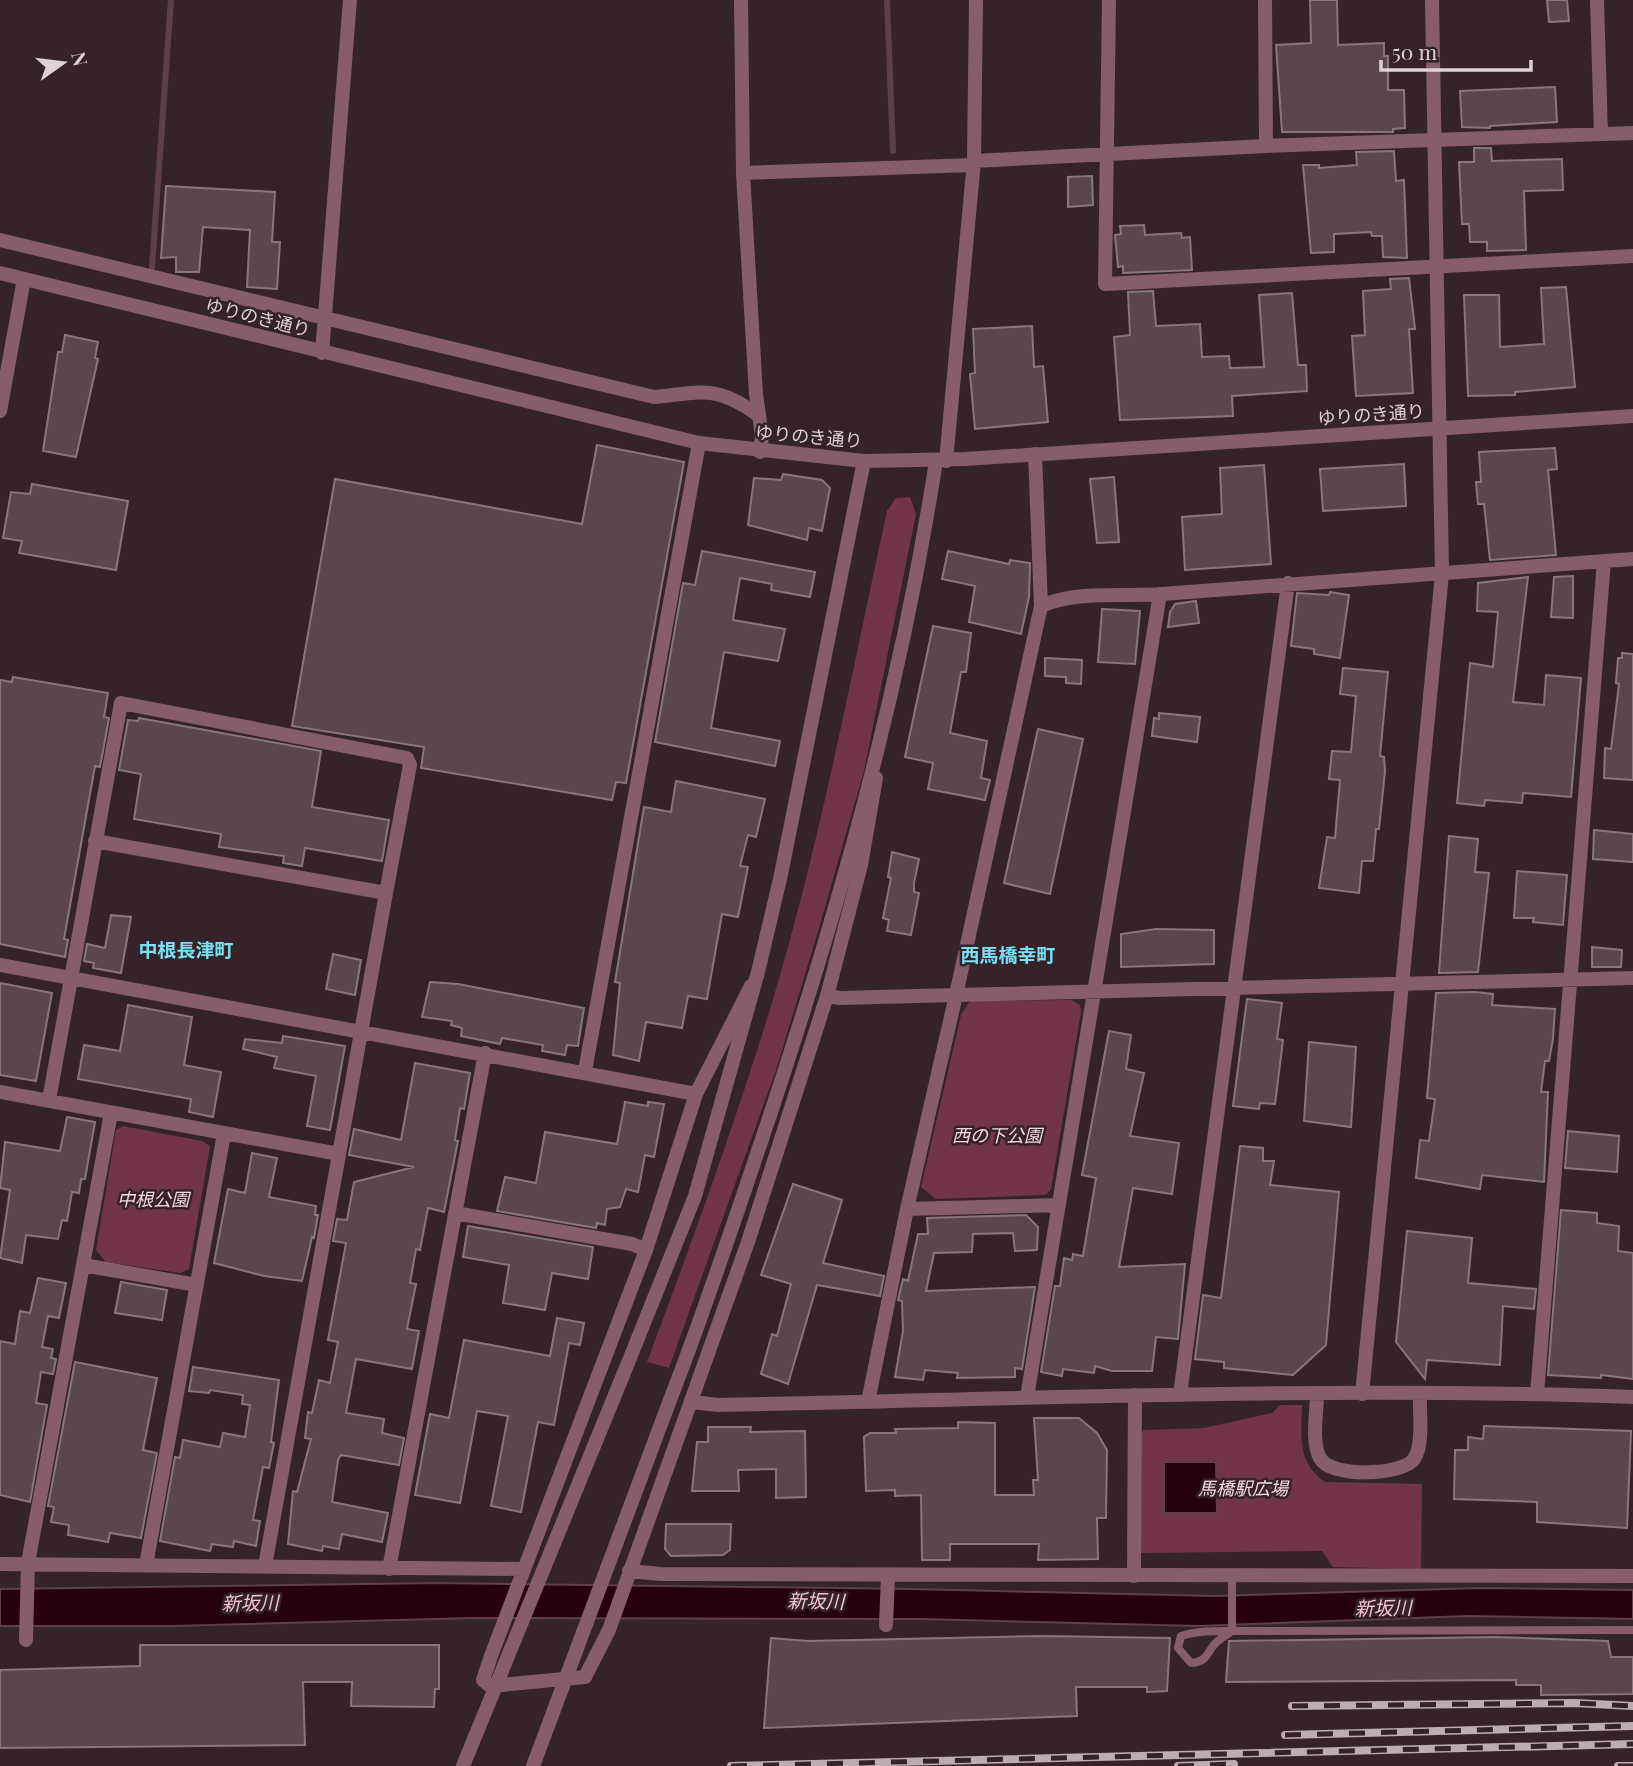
<svg xmlns="http://www.w3.org/2000/svg" width="1633" height="1766" viewBox="0 0 1633 1766" font-family="'Playfair Display','Noto Sans JP',serif">
<style>
.green{fill:#72344a}
.water{fill:#27000f;stroke:#5e3f4a;stroke-width:2}
.lines{fill:none;stroke-linecap:round;stroke-linejoin:round}
.stream{stroke:#5e3f4a;stroke-width:6}
.building{fill:#59474c;stroke:#89767b;stroke-width:2}
.service{stroke:#875d6a;stroke-width:8}
.minor{stroke:#875d6a;stroke-width:14}
.tertiary{stroke:#875d6a;stroke-width:14}
.rail-casing{stroke:#baaeb2;stroke-width:8}
.rail{stroke:#342429;stroke-width:5;stroke-dasharray:16;stroke-linecap:butt}
.tertiary-bridge{stroke:#875d6a;stroke-width:14}
.labels{text-anchor:middle;dominant-baseline:central;stroke-width:5;stroke-linejoin:round;paint-order:stroke}
.street-label{font-size:18px;fill:#ddd2d5;stroke:#342429}
.park-label{font-size:18px;font-style:italic;fill:#f5d9e1;stroke:#342429}
.neighbourhood-label{font-size:19px;font-weight:bold;fill:#78e0f2;stroke:#342429}
.water-label{font-size:19px;font-style:italic;fill:#f6c1d1;stroke:#342429}
</style>
<rect width="100%" height="100%" fill="#342429"/>
<!-- green -->
<path class="green" d="M910 497 916 514 864 771 817 935 776 1070 669 1368 647 1362C691 1244 734 1127 771 1006 820 844 851 676 887 511L896 498Z
M1071 1000 1080 1005 1081 1012 1051 1189 1046 1195 936 1199 921 1187 961 1015 970 1001Z
M123 1126 202 1141 210 1146 189 1269 180 1273 106 1262 96 1250 116 1130Z
M1280 1405H1302C1301 1436 1297 1462 1325 1482L1422 1484 1421 1569 1333 1567 1322 1551 1139 1553 1138 1436 1144 1430 1204 1428 1272 1413Z"/>
<!-- water -->
<path class="water" d="M1164 1462H1216L1217 1513H1164Z
M437 1583 912 1589 1215 1596 1480 1588 1633 1590V1619L1468 1616 1199 1626 921 1619 474 1618 174 1626H0V1589Z"/>
<g class="lines">
<!-- stream -->
<path class="stream" d="M887 0 893 151
M152 267 171 0"/>
</g>
<!-- building -->
<path class="building" d="M1310 0H1337L1338 45 1384 43V56H1388V90H1404L1405 128 1393 129V132H1282L1276 45 1311 43Z
M1547 0H1567L1569 21 1549 22Z
M1555 87 1557 122 1490 126V128L1462 127 1460 91Z
M1474 148H1491L1492 161 1562 159 1563 190 1524 191 1526 250 1487 251V242H1470L1469 224H1462L1459 162H1474Z
M1394 151 1396 181 1404 180 1407 258 1383 257 1382 236H1372L1371 232 1334 234V252L1311 253 1303 165H1319V168L1357 165 1356 152Z
M1092 176 1093 205 1068 207V177Z
M166 186 275 192 272 242H280L277 289 247 287 250 230 203 227 199 272H176V257L161 258Z
M1144 225 1145 235 1181 233 1182 238 1190 237 1192 270 1123 273V266L1118 267 1115 235 1121 234 1120 226Z
M1409 278 1415 329H1409L1413 393 1356 396 1352 336 1365 335 1363 291 1391 289 1390 279Z
M1566 287 1575 387 1515 392V395L1468 396 1464 295H1499L1500 347 1544 344 1541 288Z
M1153 291 1156 326 1200 324 1202 357 1229 356 1230 368 1264 367 1259 295 1292 293 1298 365H1306L1307 391 1232 396 1233 416 1120 420 1114 337 1130 335 1128 292Z
M1032 326 1034 367 1043 366 1048 422 975 429 970 374 975 373 973 329Z
M65 335 98 342 95 358 98 359 76 457 43 451 58 352H62Z
M597 445 684 462 626 783 616 782 612 800 421 768 424 747 292 726 335 479 582 524Z
M1555 448 1557 469 1548 470 1556 555 1490 560 1484 504H1478L1476 482H1481L1479 452Z
M1404 464 1406 506 1323 511 1320 469Z
M1264 465 1271 564 1185 570 1182 517 1222 514 1220 468Z
M783 474 822 480 830 488 822 531 809 528 807 540 748 525 754 478 781 480Z
M1114 477 1119 542 1097 543 1090 479Z
M32 484 128 501 116 570 19 553 22 541 3 538 11 492 30 494Z
M702 551 815 572 810 597 771 590 772 584 740 578 733 620 785 629 778 661 724 652 711 728 780 741 775 766 655 742 683 583 695 585Z
M948 551 1009 564 1010 560 1030 563 1029 597 1021 634 969 622 975 586 942 579Z
M1573 576V618L1551 617 1554 577Z
M1528 577 1513 702 1544 705 1546 675 1581 678 1571 797 1523 793 1522 803 1485 800 1484 806 1457 803 1470 663 1493 667 1498 612 1477 611 1478 583Z
M1330 592 1349 595 1340 658 1314 654V649L1291 646 1297 593 1329 595Z
M1196 601 1199 623 1168 627 1170 612 1175 604Z
M1102 609 1140 611 1135 664 1098 662Z
M933 626 971 633 966 672H961L950 733 987 741 981 778 990 780 985 800 928 789 933 763 905 757Z
M1622 653 1633 654V780L1604 778 1605 748 1611 749 1619 684 1616 683 1618 658H1622Z
M1045 658 1082 660 1081 684 1066 683V677L1045 676Z
M1343 668 1388 672 1380 756 1384 757 1385 771 1379 829H1376L1373 861H1362L1359 893 1319 888 1327 837 1335 838 1340 780 1329 779 1332 751 1351 752 1356 696 1340 694Z
M13 677 108 693 104 717 109 718 100 767 95 766 64 939 68 940 65 957 0 944V680L12 682Z
M1159 713 1200 717 1197 742 1152 736 1154 718 1159 719Z
M139 718 321 751 312 807 389 820 382 861 305 848 302 866 283 863 284 856 219 847 221 834 134 819 141 774 119 770 128 720 138 721Z
M1038 729 1083 739 1050 894 1004 883Z
M676 781 765 799 756 837 748 835 740 866 748 867 738 917 722 914 707 999 688 996 682 1028 646 1022 639 1061 613 1055 620 983 615 982 644 807 671 812Z
M1594 830 1633 834V862L1593 859Z
M1449 836 1478 839 1475 872 1489 873 1478 972 1439 973Z
M892 852 919 859 914 883V892L919 893 911 935 887 931 889 920 883 918 891 878 888 877Z
M1517 871 1567 875 1563 925 1533 922 1534 918H1514Z
M111 915 131 917 121 973 93 968 94 963 84 961 87 944 105 948Z
M1156 929 1214 930V964L1121 967V934Z
M1592 947 1622 950 1621 967H1592Z
M333 954 361 960 355 995 326 989Z
M430 982 458 984 584 1008 578 1046 567 1045 565 1055 542 1051 543 1045 502 1038 500 1044 461 1036 462 1028 451 1025 452 1021 422 1017Z
M0 983 52 993 36 1081 0 1075Z
M1475 992 1493 994 1492 1005 1555 1009 1553 1039 1549 1061H1545L1541 1092H1548L1544 1182 1482 1175 1480 1189 1416 1178 1420 1140 1429 1141 1435 1099 1427 1098 1436 993Z
M1247 999 1282 1003 1277 1039 1283 1040 1275 1104 1260 1103 1259 1109 1233 1106Z
M128 1005 192 1017 184 1065 221 1072 213 1117 189 1112 191 1099 78 1079 84 1045 120 1051Z
M1109 1031 1131 1035 1126 1069 1144 1073 1130 1136 1179 1143 1172 1194 1133 1188 1119 1267 1185 1264 1178 1339 1156 1337 1152 1371H1112L1095 1366 1094 1373 1063 1369 1062 1376 1041 1372 1055 1286H1060L1064 1258 1072 1260 1073 1254 1083 1256 1096 1178 1082 1175Z
M283 1036 345 1046 330 1130 307 1126 316 1076 274 1068 277 1057 243 1049 245 1039 282 1043Z
M1309 1042 1356 1047 1351 1127 1304 1121Z
M415 1063 470 1073 464 1109 460 1108 455 1140 458 1141 444 1212 428 1208 420 1250 416 1249 410 1283 416 1284 407 1329 419 1331 412 1369 356 1359 346 1413 384 1419 382 1433 404 1438 399 1465 341 1455 338 1460 332 1502 388 1513 382 1542 342 1534 339 1549 323 1546 322 1551 288 1544 293 1491 297 1492 311 1439 305 1438 308 1412 312 1413 319 1380 330 1383 338 1342 328 1340 346 1243 333 1241 337 1219 347 1220 354 1182 414 1167 349 1155 354 1129 401 1140Z
M625 1102 648 1106V1102L664 1104 654 1157 645 1155 638 1192 626 1189 620 1207 607 1209 605 1225 597 1223 596 1228 497 1211 505 1177 536 1183 545 1132 617 1144Z
M67 1117 95 1122 85 1179H81L79 1193 72 1192 67 1221 62 1220 58 1239 26 1235 22 1263 0 1258 10 1190 0 1188 5 1142 60 1151Z
M1568 1131 1619 1136 1617 1172 1565 1168Z
M1240 1146 1263 1148V1161H1274L1270 1185 1339 1192 1326 1345 1293 1375 1224 1368V1362L1195 1359 1203 1295 1221 1298Z
M252 1153 277 1158 269 1197 316 1206 315 1215H318L314 1238 312 1237 302 1281 264 1276 214 1263 228 1189 245 1193Z
M793 1184 842 1200 823 1263 884 1276 880 1296 817 1285 788 1384 761 1374 772 1334 777 1336 791 1284 761 1275Z
M1561 1210 1597 1213V1223L1619 1226 1618 1251 1633 1253V1379L1601 1375V1378L1548 1375Z
M1026 1215 1038 1227 1037 1250 1015 1251 1013 1233 973 1234 972 1252 934 1253 926 1291 1035 1287 1022 1369 1015 1368V1377L957 1378 958 1373 925 1370 923 1380 895 1377 903 1331 902 1301 898 1300 903 1279 908 1281 918 1234H928L927 1218Z
M468 1226 593 1247 588 1279 552 1273 545 1310 503 1303 509 1265 463 1257Z
M1407 1231 1472 1238 1468 1283 1536 1289 1534 1309 1503 1306 1500 1365 1427 1360 1425 1379 1396 1342Z
M38 1278 66 1283 59 1318 48 1316 42 1347 53 1349 51 1358 56 1359 53 1374 41 1372 36 1403 47 1405 30 1502 0 1495V1341L15 1344 20 1311 30 1313Z
M121 1282 167 1290 162 1320 115 1313Z
M557 1318 584 1323 580 1345 569 1343 554 1425 538 1422 521 1512 491 1506 508 1416 477 1411 460 1503 415 1495 430 1414 449 1418 464 1340 550 1356Z
M75 1362 157 1378 143 1450 157 1453 141 1538 110 1533 108 1542 68 1535 69 1525 51 1522 54 1507 48 1506Z
M193 1367 279 1380 271 1442 274 1443 269 1468 263 1467 253 1520 260 1521 256 1546 234 1541 233 1547 212 1544 210 1551 160 1541 175 1457 180 1458 183 1440 220 1447 223 1433 245 1437 250 1405 242 1404 243 1395 210 1390 209 1393 189 1391Z
M1034 1418H1079L1097 1433 1107 1450 1106 1518H1097L1098 1559 1038 1560 1039 1544H950V1560H922L921 1495 895 1496V1490L866 1491 864 1437 870 1433H896L895 1429 958 1428V1422L995 1423V1495H1034L1033 1480H1038Z
M1484 1426 1631 1431 1627 1528 1537 1522V1502L1454 1499 1455 1450H1468V1437L1483 1439Z
M708 1427H751L750 1432 805 1431 806 1497 776 1498V1469L738 1470 739 1491H692L697 1442H708Z
M666 1524H731L730 1550 723 1555 671 1556 665 1549Z
M1043 1636 1170 1638 1167 1691 1147 1692V1687H1076L1077 1716 764 1728 771 1638 808 1641Z
M1495 1637 1608 1641 1611 1657H1633V1694L1541 1695V1685H1516V1680L1226 1682 1229 1641Z
M140 1645H439V1689H435L434 1707 351 1706 352 1682H303L305 1745 0 1748V1670L140 1666Z"/>
<g class="lines">
<!-- service -->
<path class="service" d="M1232 1575V1631
M1232 1631C1226 1636 1217 1640 1213 1646 1206 1656 1205 1662 1191 1663L1178 1648 1181 1636C1200 1630 1219 1631 1239 1631L1633 1630"/>
<!-- minor -->
<path class="minor" d="M741 0 743 173 756 394 762 436 760 452
M1109 0 1105 284 1633 256
M1265 0 1266 146
M1597 0 1601 134
M974 161 1266 146 1633 133
M743 173 973 165
M0 240 654 397C703 392 716 385 758 415
M322 353 350 0
M0 411 24 279
M1035 454 1041 606
M946 461 974 161 976 0
M1633 559C1476 572 1319 581 1162 594 1123 597 1077 590 1041 606L956 995 1633 978
M95 841 386 893 265 1566
M0 965 696 1094
M751 986 696 1094 646 1250 491 1656 483 1680 490 1686 585 1677 609 1630 748 1242 827 996 861 865 876 778
M827 996 840 998 956 995 907 1209 868 1402
M585 1071 699 443
M0 1092 339 1154
M49 1100 121 703 407 758 410 765 386 893
M907 1209 1059 1205
M455 1213 632 1244 646 1250
M83 1265 197 1285
M1317 1394C1317 1412 1311 1442 1320 1458 1330 1478 1402 1476 1414 1459 1424 1444 1419 1412 1420 1395
M1537 1394 1604 561
M1180 1395 1288 583
M1027 1397 1160 594
M692 1402 718 1405C1023 1399 1328 1386 1633 1397
M0 1564 523 1569
M146 1565 224 1134
M389 1569 485 1053
M629 1571 661 1574 1633 1576
M1134 1576 1135 1395
M886 1625 888 1576
M26 1640 28 1563 111 1113"/>
<!-- tertiary -->
<path class="tertiary" d="M0 273 699 443 864 461 965 459 1633 416
M628 1363 695 1196 758 972 780 879 864 461
M1362 1394 1442 574 1432 0
M670 1400C704 1313 733 1225 763 1136 838 913 900 694 936 461"/>
<defs>
<path id="rail" d="M1292 1706 1575 1703 1633 1706
M1285 1735 1633 1726
M731 1766 1633 1744
M1178 1766 1234 1764
M1618 1766H1633"/>
</defs>
<!-- rail casing -->
<use href="#rail" class="rail-casing"/>
<!-- rail -->
<use href="#rail" class="rail"/>
<!-- tertiary-bridge -->
<path class="tertiary-bridge" d="M463 1766 628 1363
M533 1766 670 1400"/>
</g>
<g class="labels">
<!-- street labels -->
<g class="street-label">
<text transform="translate(258 317) rotate(14)">ゆりのき通り</text>
<text transform="translate(1371 414) rotate(-4)">ゆりのき通り</text>
<text transform="translate(809 436) rotate(5)">ゆりのき通り</text>
</g>
<!-- park labels -->
<g class="park-label">
<text x="997" y="1135">西の下公園</text>
<text x="153" y="1199">中根公園</text>
<text x="1243" y="1488">馬橋駅広場</text>
</g>
<!-- neighbourhood labels -->
<g class="neighbourhood-label">
<text x="186" y="949">中根長津町</text>
<text x="1008" y="954">西馬橋幸町</text>
</g>
<!-- water labels -->
<g class="water-label">
<text transform="translate(816 1600) rotate(1)">新坂川</text>
<text transform="translate(250 1602) rotate(-1)">新坂川</text>
<text transform="translate(1383 1607) rotate(-1)">新坂川</text>
</g>
</g>
<!-- north arrow -->
<g transform="translate(63 63) rotate(76)" stroke="#342429" stroke-width="5" paint-order="stroke">
<path d="M0-5L12 26L0 18L-12 26Z" fill="#ddd2d5"/>
<text y="-10" font-size="19" font-weight="bold" text-anchor="middle" fill="#ddd2d5">N</text>
</g>
<!-- scale -->
<path d="M1381 60v10h150v-10" fill="none" stroke="#ddd2d5" stroke-width="3.5"/>
<text x="1392" y="60" font-size="21" fill="#ddd2d5" stroke="#342429" stroke-width="5" paint-order="stroke">50 m</text>
</svg>
